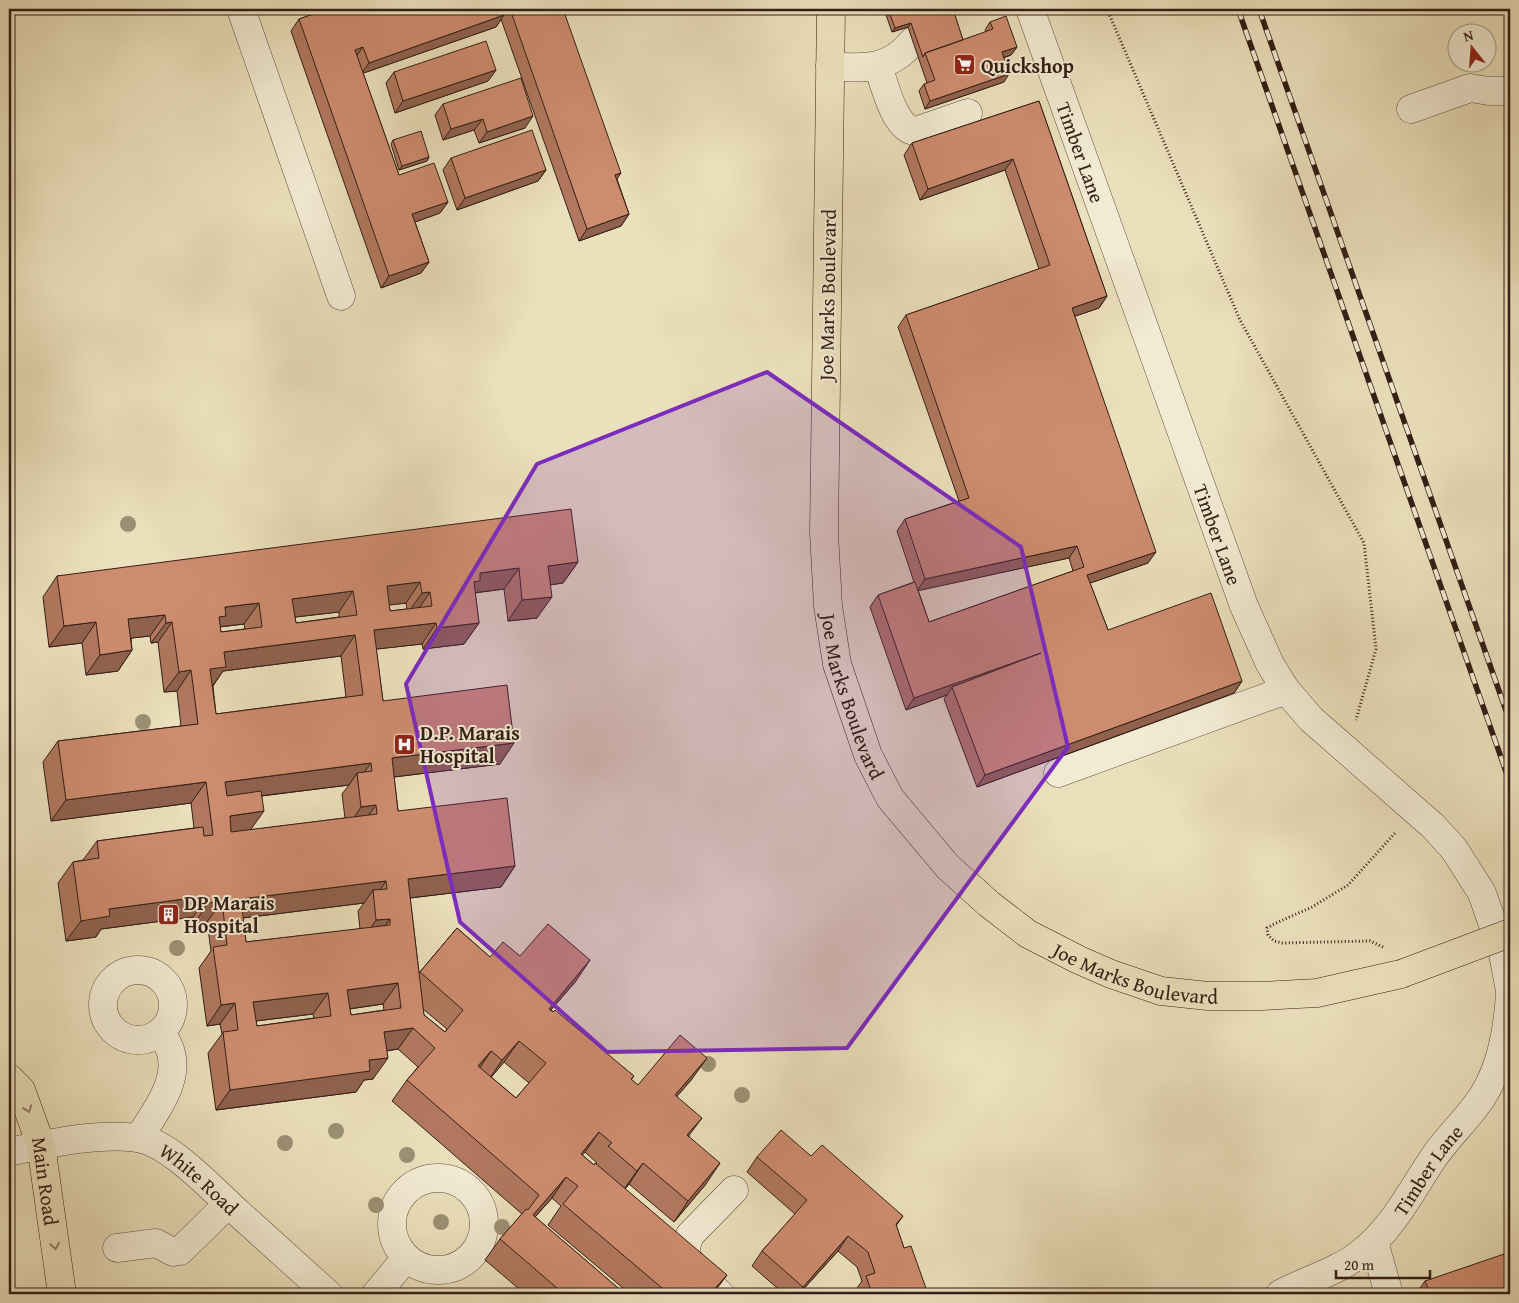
<svg xmlns="http://www.w3.org/2000/svg" width="1519" height="1303" viewBox="0 0 1519 1303" font-family="'Gentium Book Plus',serif">
<style>
.lines{fill:none;stroke-linecap:round;stroke-linejoin:round}
.minor-casing{stroke:#614e40;stroke-width:29}
.major-casing{stroke:#331e16;stroke-width:29}
.path{stroke:#331e16;stroke-width:3;stroke-dasharray:1 2.5;stroke-linecap:butt}
.minor{stroke:#f2ebd3;stroke-width:28}
.major{stroke:#ebe0bc;stroke-width:28}
.rail-casing{stroke:#331e16;stroke-width:5.5}
.rail{stroke:#f2ebd3;stroke-width:4;stroke-dasharray:11;stroke-linecap:butt}
.major-bridge-casing{stroke:#331e16;stroke-width:29;stroke-linecap:butt}
.major-bridge{stroke:#ebe0bc;stroke-width:28}
.tree{fill:#9c9074}
.wall{fill:#b1785f;stroke:#331e16;fill-rule:evenodd}
.shaded-wall{fill:#90624e;stroke:#331e16}
.building{fill:#ce8c6f;stroke:#331e16;fill-rule:evenodd}
.oneway{stroke:#8f7f69}
.marked{fill:#7b2cbf;fill-opacity:0.2;stroke:#7b2cbf;stroke-width:4;stroke-linejoin:round}
.labels{text-anchor:middle;dominant-baseline:central;stroke-width:4;stroke-linejoin:round;paint-order:stroke}
.poi-label{font-size:20px;font-weight:bold;fill:#331e16;stroke:#f2ebd3;text-anchor:start}
.street-label{font-size:20px;fill:#331e16;stroke:#f2ebd3}
</style>
<rect width="100%" height="100%" fill="#ebe0bc"/>
<filter id="stains"><feTurbulence type="fractalNoise" baseFrequency=".004" numOctaves="4"/><feColorMatrix values="0 0 0 0 .2 0 0 0 0 .09 0 0 0 0 .02 0 0 0 .5 -.17"/></filter>
<radialGradient id="worn" r=".72"><stop offset=".6" stop-color="#630" stop-opacity="0"/><stop offset="1" stop-color="#630" stop-opacity=".3"/></radialGradient>
<g class="lines">
<defs>
<g id="minor">
<path d="M241 9 341 296"/>
<path id="s1" d="M1030 9 1244 606 1270 664 1286 690 1311 719 1433 826 1454 849 1482 893 1503 954 1510 991"/>
<path d="M830 66C865 69 890 70 913 41"/>
<path d="M878 66C884 83 895 131 916 131L968 113"/>
<path d="M1411 109 1470 88 1489 91H1510"/>
<path d="M1058 773 1286 690"/>
<circle cx="138" cy="1005" r="35"/>
<path d="M139 1138C154 1113 179 1083 171 1053 169 1045 164 1038 161 1031"/>
<path id="s2" d="M9 1152C47 1144 99 1132 137 1138 169 1142 211 1188 235 1210 266 1238 297 1266 328 1294"/>
<circle cx="438" cy="1224" r="46"/>
<path d="M1374 1242 1389 1294"/>
<path d="M117 1248 156 1243 173 1252 180 1251 228 1204"/>
<path d="M376 1294 406 1258"/>
<path d="M720 1294C710 1285 688 1265 686 1251 686 1246 688 1240 690 1235L734 1190"/>
<path id="s3" d="M1280 1294C1306 1280 1337 1272 1361 1253 1394 1227 1411 1191 1434 1157 1449 1135 1470 1117 1484 1094 1502 1064 1507 1031 1510 996"/>
</g>
<g id="major">
<path id="s4" d="M831 9 824 533 828 606 837 664 868 755 890 798 948 867 989 904 1028 934 1079 960 1111 974 1161 991 1208 996H1261L1317 993 1401 974"/>
<path id="s5" d="M9 1078 21 1090 41 1145 62 1294"/>
</g>
</defs>
<!-- minor casing -->
<use href="#minor" class="minor-casing"/>
<!-- major casing -->
<use href="#major" class="major-casing"/>
<!-- path -->
<path class="path" d="M1107 9 1240 320 1364 543 1376 649 1356 720
M1383 947 1370 941 1282 943 1274 941 1268 935 1267 928 1274 924 1312 907 1348 885 1396 832"/>
<!-- minor -->
<use href="#minor" class="minor"/>
<!-- major -->
<use href="#major" class="major"/>
<defs>
<path id="rail" d="M1238 9 1510 783
M1259 9 1510 722"/>
</defs>
<!-- rail casing -->
<use href="#rail" class="rail-casing"/>
<!-- rail -->
<use href="#rail" class="rail"/>
<defs>
<path id="major-bridge" d="M1401 974 1510 933"/>
</defs>
<!-- major-bridge casing -->
<use href="#major-bridge" class="major-bridge-casing"/>
<!-- major-bridge -->
<use href="#major-bridge" class="major-bridge"/>
</g>
<!-- trees -->
<g class="tree">
<circle cx="128" cy="524" r="8"/>
<circle cx="143" cy="722" r="8"/>
<circle cx="177" cy="948" r="8"/>
<circle cx="708" cy="1064" r="8"/>
<circle cx="742" cy="1095" r="8"/>
<circle cx="336" cy="1131" r="8"/>
<circle cx="285" cy="1143" r="8"/>
<circle cx="407" cy="1155" r="8"/>
<circle cx="376" cy="1205" r="8"/>
<circle cx="441" cy="1222" r="8"/>
<circle cx="502" cy="1227" r="8"/>
</g>
<!-- wall -->
<path class="wall" d="M328 9H563L617 179 629 214 621 226 579 241 501 19 496 27 363 73 399 175 448 202 440 213 415 222 429 262 421 273 381 288 291 31 299 19Z
M884 9H957L953 10 963 40 986 32 985 30 990 22 1017 47 1011 55 1004 58V82L925 109 919 91 924 84 927 83 908 27 892 32Z
M496 70 488 81 395 113 386 83 394 72Z
M1039 101 1107 296 1099 308 1075 316 1148 563 1090 583 1108 630 1242 681 1234 693 977 787 944 699 947 695 906 710 870 607 878 595 914 582 897 531 905 519 959 501 898 327 906 315 1039 269 1005 170 920 200 904 155 912 143ZM1069 558 1073 571 929 622 918 590Z
M443 104 525 128 479 143 474 130 443 140 435 115Z
M393 140 429 157 427 161 399 170 391 144Z
M451 158 546 170 538 181 457 210 443 170Z
M578 562 563 583 550 585 537 618 508 621 504 589 475 593 479 623 464 644 423 649 422 644 376 649 383 701 500 764 394 777 398 811 515 866 501 887 410 898 419 973 457 928 490 957 520 956 576 981 551 1010 634 1076 631 1080 638 1085 692 1079 677 1096 689 1136 706 1184 674 1222 629 1184 625 1189 713 1294H630L548 1225 561 1206 552 1198 535 1217 625 1294H525L485 1260 500 1239 522 1214 392 1101 407 1080 418 1067 398 1049 387 1051 373 1079 364 1080 356 1092 216 1110 208 1053 222 1034 220 1024 207 1026 199 968 211 951 207 922 194 924 193 917 101 929 96 937 66 941 58 883 73 862 83 860 97 841 194 828 191 803 51 821 43 762 58 741 181 726 177 691 164 692 158 642 151 643 150 636 131 638 132 650 118 671 86 675 82 643 49 647 43 597 57 576ZM406 603 407 609 390 611 389 605ZM339 612V617L296 623 295 617ZM244 624 245 629 221 632 220 627ZM341 656 346 697 216 714 213 686 223 671ZM349 785 342 794 345 818 250 830 262 796ZM364 903 358 911 360 929 246 942 243 918ZM383 1004 384 1010 351 1015 350 1009ZM423 1009 447 1029 445 1032 424 1015ZM313 1014 314 1018 257 1026 256 1021ZM504 1062 529 1083 516 1098 491 1077ZM585 1152 597 1163 596 1164 594 1165 582 1155Z
M811 1156 903 1216 896 1226 904 1248 928 1294H856L855 1291 862 1281 857 1267 838 1251 799 1294H784L752 1266 762 1251 795 1214 747 1172 757 1157Z
M1425 1281 1510 1294H1416Z"/>
<!-- shaded-wall -->
<path class="shaded-wall" d="M504 15 496 27 361 74 369 63Z
M911 23 908 27 892 32 895 28Z
M363 47 355 58V50Z
M1017 47 1011 55 996 60 1002 52Z
M496 70 488 81 395 113 403 101Z
M1009 74 1004 82 925 109 930 101Z
M533 116 525 128 479 143 487 132Z
M483 119 474 130 443 140 451 129Z
M429 157 427 161 399 170 402 166Z
M1013 159 1005 170 920 200 928 189Z
M546 170 538 181 457 210 465 198Z
M621 173 613 185 615 175Z
M448 202 440 213 404 226 412 214Z
M629 214 621 226 579 241 587 229Z
M429 262 421 273 381 288 389 276Z
M1107 296 1099 308 1064 320 1072 308Z
M1077 546 1069 558 917 591 925 579Z
M1156 552 1148 563 1079 587 1087 575Z
M578 562 563 583 533 587 548 566Z
M519 568 504 589 472 593 459 603 480 573Z
M420 582 406 603 373 607 387 586Z
M353 591 339 612 278 619 292 599Z
M430 592 416 613 407 614 422 593Z
M552 597 537 618 508 621 522 600Z
M259 603 244 624 218 627 204 638 225 607Z
M165 615 150 636 114 640 128 619Z
M96 622 82 643 49 647 64 626Z
M172 622 158 642 151 643 166 623Z
M436 623 422 644 359 651 374 630Z
M479 623 464 644 423 649 437 628Z
M355 635 341 656 223 671 211 688 210 669 224 652Z
M132 650 118 671 86 675 100 655Z
M1041 653 952 687 947 695 906 710 914 698Z
M191 670 177 691 164 692 179 672Z
M1242 681 1234 693 977 787 985 775Z
M514 743 500 764 377 779 392 758Z
M371 763 358 781 357 773 349 785 210 802 225 782Z
M206 782 191 803 51 821 66 800Z
M376 805 361 826 347 828 361 807Z
M264 811 249 832 215 837 230 816Z
M515 866 501 887 393 900 408 879Z
M386 881 374 899 373 890 364 903 226 920 241 899Z
M207 896 193 917 101 929 96 937 66 941 81 921 109 909Z
M222 901 207 922 194 924 208 903Z
M390 919 375 940 362 941 376 920Z
M590 960 576 981 534 1029 549 1009Z
M398 983 383 1004 333 1011 347 990Z
M328 993 313 1014 239 1023 253 1002Z
M235 1003 220 1024 207 1026 221 1005Z
M413 1028 398 1049 370 1053 384 1032Z
M519 1041 504 1062 488 1081 502 1060Z
M491 1051 477 1072 478 1066Z
M388 1058 373 1079 364 1080 356 1092 216 1110 230 1090 369 1060Z
M707 1058 692 1079 660 1116 675 1095Z
M702 1118 687 1138V1135Z
M599 1132 585 1152 566 1175 581 1154Z
M643 1163 629 1184 622 1192 637 1171Z
M720 1163 706 1184 674 1222 688 1201Z
M566 1177 552 1198 518 1236 533 1215Z
M848 1236 838 1251 799 1294H798L803 1287Z
M727 1275 713 1294H710Z"/>
<!-- building -->
<path class="building" d="M328 9H502L504 15 369 63 363 47 355 50 399 175 434 163 448 202 412 214 429 262 389 276 299 19Z
M510 9H563L621 173 615 175 629 214 587 229Z
M888 9H953L963 40 925 53 923 57 911 23 895 28Z
M1006 16 1017 47 1002 52 1009 74 930 101 924 84 935 80 925 53 993 29 990 22Z
M486 41 496 70 403 101 394 72Z
M521 78 533 116 487 132 483 119 451 129 443 104Z
M1039 101 1107 296 1072 308 1156 552 1087 575 1108 630 1211 593 1242 681 985 775 952 687 1041 653 914 698 878 595 915 582 929 622 1084 567 1077 546 925 579 905 519 969 498 906 315 1050 265 1013 159 928 189 912 143Z
M532 130 546 170 465 198 451 158Z
M421 131 429 157 402 166 393 140Z
M571 509 578 562 548 566 552 597 522 600 519 568 480 573V581L474 582 479 623 437 628 436 623 374 630 383 701 507 685 514 743 392 758 398 811 507 798 515 866 408 879 424 1015 445 1032 463 1010 420 972 457 928 490 957 503 942 520 956 548 924 590 960 549 1009 553 1012 555 1010 634 1076 631 1079 638 1085 680 1035 707 1058 675 1095 702 1118 687 1135 720 1163 688 1201 643 1163 637 1171 608 1146 612 1143 599 1132 581 1154 594 1165 595 1163 727 1275 710 1294H669L563 1204 578 1186 566 1177 533 1215 625 1294H564L500 1239 526 1209 528 1210 539 1195 407 1080 435 1048 413 1028 384 1032 388 1058 369 1060 370 1071 230 1090 223 1032 238 1030 235 1003 221 1005 213 947 227 945 222 901 208 903 207 896 109 909 110 916 81 921 73 862 99 858 97 841 203 827 204 836 213 835 206 782 66 800 58 741 198 724 191 670 179 672 172 622 166 623 165 615 128 619 132 650 100 655 96 622 64 626 57 576ZM420 582 422 593 430 592 432 606 390 611 387 586ZM353 591 357 615 296 623 292 599ZM259 603 262 627 221 632 219 617 226 616 225 607ZM355 635 363 695 216 714 210 669 226 667 224 652ZM371 763 372 771 357 773 361 807 376 805 377 814 231 832 230 816 264 811 261 791 227 796 225 782ZM386 881 387 889 373 890 376 920 390 919V925L246 942 241 899ZM398 983 401 1008 351 1015 347 990ZM328 993 331 1016 257 1026 253 1002ZM519 1041 546 1063 516 1098 478 1066 491 1051 502 1060Z
M781 1130 811 1156 822 1145 903 1216 896 1224 904 1248 911 1246 928 1294H872L866 1276 875 1273 868 1252 848 1236 803 1287 762 1251 807 1200 757 1157Z
M1510 1252V1294H1430L1425 1281Z"/>
<!-- one-way arrows -->
<defs><path id="oneway-chevron" d="M-2-3.5L2.5 0L-2 3.5" fill="none" stroke-width="1.6" stroke-linecap="round" stroke-linejoin="round" transform="scale(1.25)"/></defs>
<g class="oneway">
<use href="#oneway-chevron" transform="translate(28 1109) rotate(70)"/>
<use href="#oneway-chevron" transform="translate(55 1246) rotate(82)"/>
</g>
<!-- marked area -->
<path class="marked" d="M767 372 1021 547 1068 747 847 1048 607 1052 460 922 406 684 537 464Z"/>
<!-- icons -->
<defs>
<symbol id="supermarket-square" viewBox="-11 -11 22 22"><rect x="-9" y="-9" width="18" height="18" rx="4" fill="#8f2418" stroke="#f2ebd3"/><path d="M-6-5.5h2.5l.6 2H6L4.5 2H-2.5L-4.4-4H-6ZM-1.5 3.2a1.3 1.3 0 1 0 .1 0ZM3 3.2a1.3 1.3 0 1 0 .1 0Z" fill="#fff"/></symbol>
<symbol id="hospital-square" viewBox="-11 -11 22 22"><rect x="-9" y="-9" width="18" height="18" rx="4" fill="#8f2418" stroke="#f2ebd3"/><path d="M-5-5h3v3.5h4V-5h3V5h-3V1.5h-4V5h-3Z" fill="#fff"/></symbol>
<symbol id="building-square" viewBox="-11 -11 22 22"><rect x="-9" y="-9" width="18" height="18" rx="4" fill="#8f2418" stroke="#f2ebd3"/><path d="M-4-6H4V6H1V3H-1V6H-4ZM-2.5-4.3h1.7v1.8h-1.7ZM.8-4.3h1.7v1.8H.8ZM-2.5-1h1.7V.8h-1.7ZM.8-1h1.7V.8H.8Z" fill="#fff"/></symbol>
</defs>
<g fill-rule="evenodd">
<use href="#supermarket-square" x="952" y="52" width="25" height="25"/>
<use href="#hospital-square" x="392" y="732" width="25" height="25"/>
<use href="#building-square" x="156" y="902" width="25" height="25"/>
</g>
<g class="labels">
<!-- poi labels -->
<g class="poi-label">
<text x="981" y="65">Quickshop</text>
<text x="420" y="732">D.P. Marais<tspan x="420" dy="23">Hospital</tspan></text>
<text x="184" y="902">DP Marais<tspan x="184" dy="23">Hospital</tspan></text>
</g>
<!-- street labels -->
<g class="street-label">
<text stroke="none"><textPath href="#s1" startOffset="152">Timber Lane</textPath></text>
<text transform="translate(827 295) rotate(-89)">Joe Marks Boulevard</text>
<text stroke="none"><textPath href="#s1" startOffset="558">Timber Lane</textPath></text>
<text stroke="none"><textPath href="#s4" startOffset="691">Joe Marks Boulevard</textPath></text>
<text stroke="none"><textPath href="#s4" startOffset="1111">Joe Marks Boulevard</textPath></text>
<text stroke="none"><textPath href="#s3" startOffset="198">Timber Lane</textPath></text>
<text stroke="none"><textPath href="#s2" startOffset="205">White Road</textPath></text>
<text stroke="none"><textPath href="#s5" startOffset="112">Main Road</textPath></text>
</g>
</g>
<!-- margin -->
<rect width="1519" height="1303" fill="none" stroke="#ebe0bc" stroke-width="30"/>
<rect x="10" y="10" width="1499" height="1283" fill="none" stroke="#331e16" stroke-width="2.5"/>
<rect x="15" y="15" width="1489" height="1273" fill="none" stroke="#331e16"/>
<!-- north arrow -->
<g transform="translate(1472 48) rotate(343)"><circle r="24" fill="#f2ebd3" stroke="#a69987"/>
<path d="M0-4L9 19L0 12L-9 19Z" fill="#8f2418"/>
<text y="-8" font-size="14" font-weight="bold" text-anchor="middle" fill="#331e16">N</text>
</g>
<!-- scale -->
<path d="M1336 1270v8h94v-8" fill="none" stroke="#331e16" stroke-width="2.5"/>
<text x="1344" y="1270" font-size="15" fill="#331e16" stroke="#f2ebd3" stroke-width="4" paint-order="stroke">20 m</text>
<rect width="100%" height="100%" filter="url(#stains)"/>
<rect width="100%" height="100%" fill="url(#worn)"/>
</svg>
